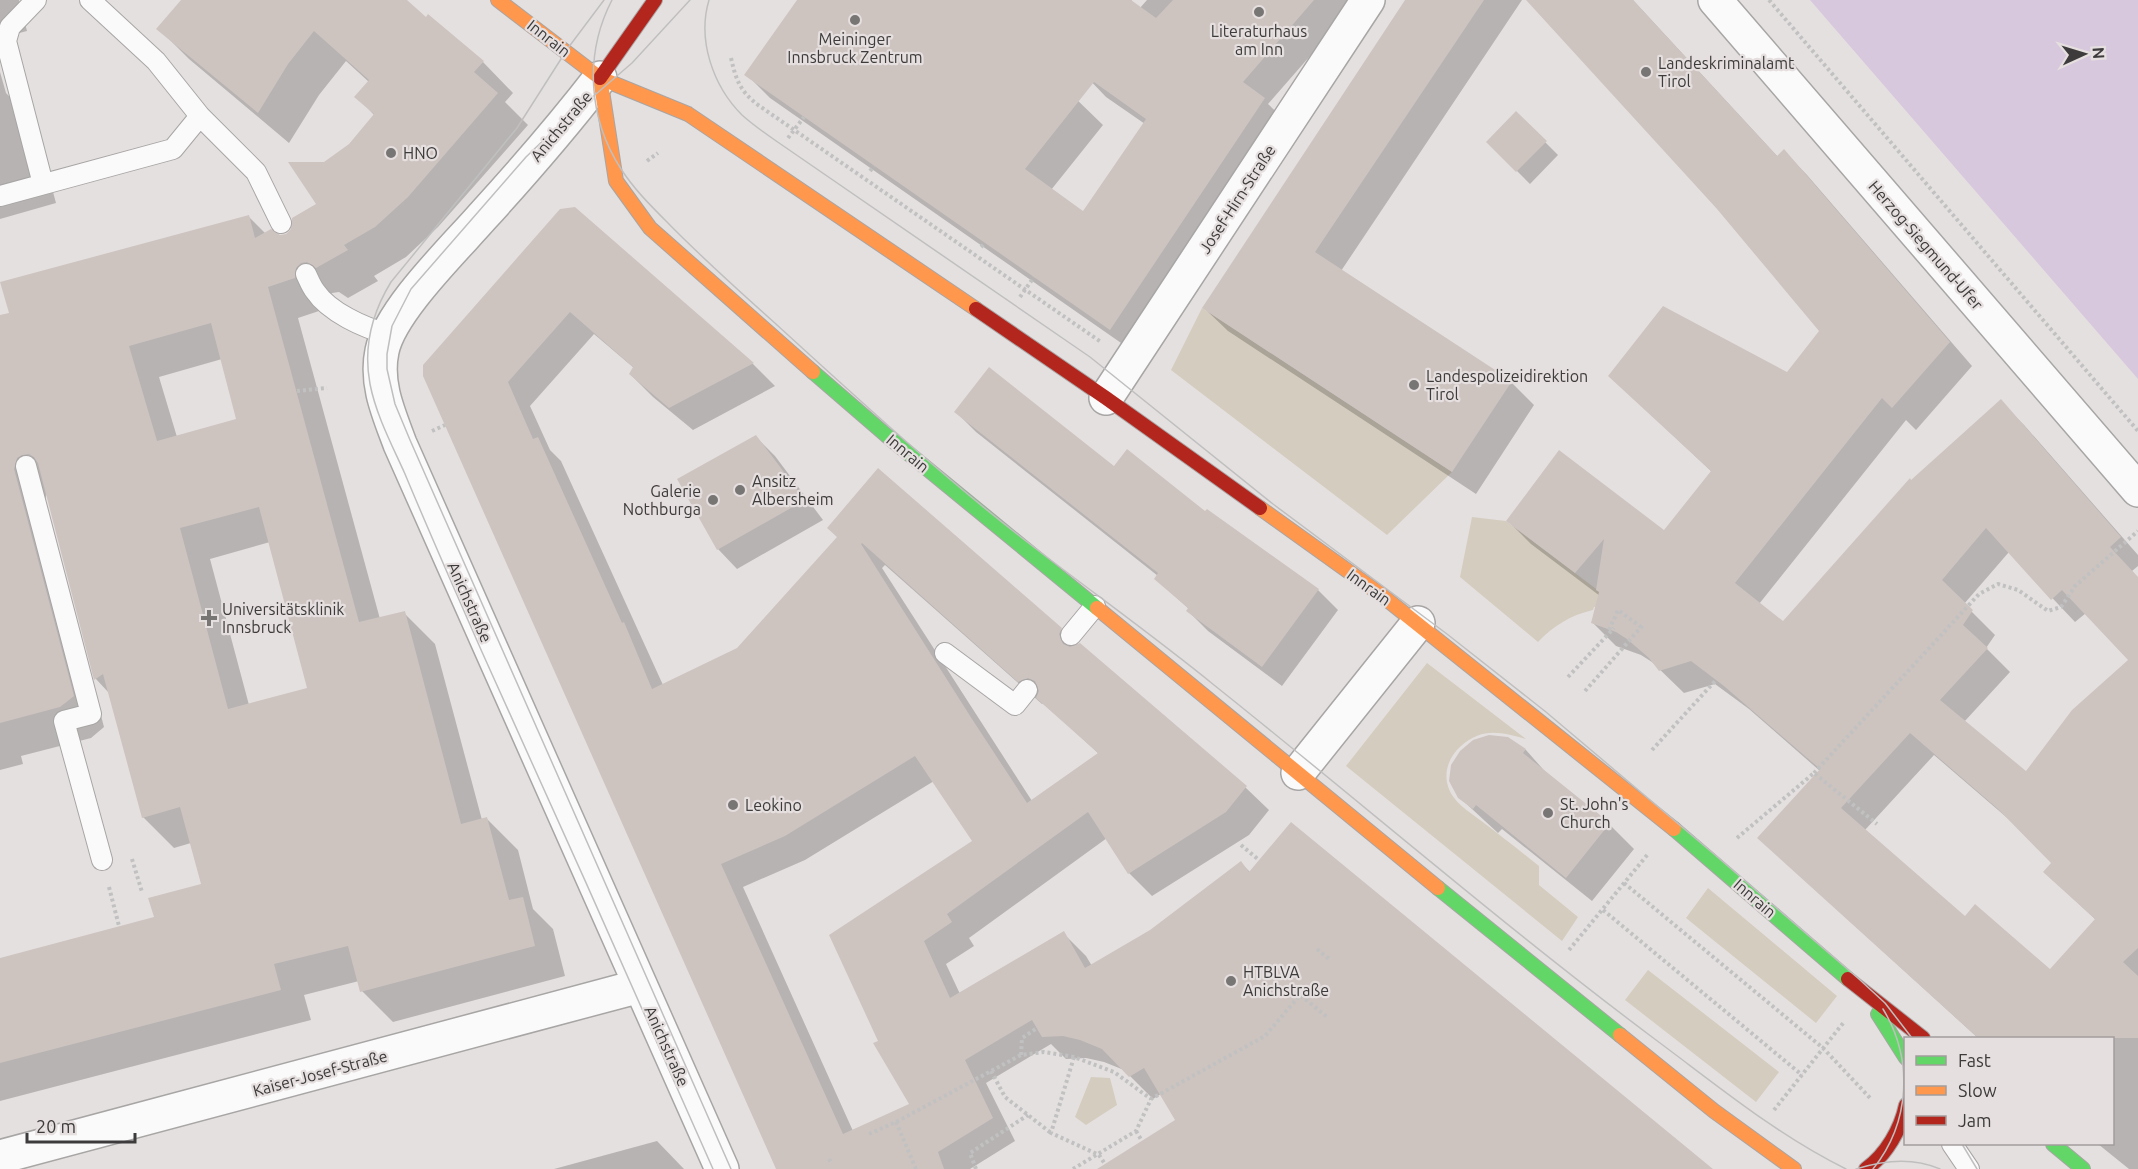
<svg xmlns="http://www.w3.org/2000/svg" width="2138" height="1169" viewBox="0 0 2138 1169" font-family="Ubuntu,sans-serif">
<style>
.green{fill:#d4ccbe}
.water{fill:#d7c8dd}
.shadow{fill:#0003;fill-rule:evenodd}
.building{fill:#cdc4c0;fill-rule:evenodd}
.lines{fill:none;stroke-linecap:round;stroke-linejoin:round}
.lane-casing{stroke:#a8a5a5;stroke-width:22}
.street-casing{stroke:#a8a5a5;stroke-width:36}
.fast-casing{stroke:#a8a5a5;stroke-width:16}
.slow-casing{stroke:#a8a5a5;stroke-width:16}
.jam-casing{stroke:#a8a5a5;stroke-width:16}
.path{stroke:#c1c1c1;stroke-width:4;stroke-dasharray:3 3;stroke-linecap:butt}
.lane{stroke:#fbfafa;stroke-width:20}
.street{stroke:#fbfafa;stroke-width:33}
.fast{stroke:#63d668;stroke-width:14}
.slow{stroke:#ff974d;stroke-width:14}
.jam{stroke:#b3261e;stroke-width:14}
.tram{stroke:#c0bfbf;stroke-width:1.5}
.poi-dot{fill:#787575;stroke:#e6dfdf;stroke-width:2}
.labels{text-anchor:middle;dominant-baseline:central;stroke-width:4.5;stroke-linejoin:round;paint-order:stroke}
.poi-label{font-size:16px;fill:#3d3b3b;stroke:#e6dfdf;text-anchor:start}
.street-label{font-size:16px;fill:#3d3b3b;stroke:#e6dfdf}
</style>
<rect width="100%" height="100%" fill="#e5e0e0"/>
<!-- green -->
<path class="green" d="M1202 308 1452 472 1387 535 1171 370Z
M1472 517 1506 521 1616 604 1611 610 1594 607 1593 610C1571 615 1553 626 1538 642L1460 577Z
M1427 663 1526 739C1500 732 1483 727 1461 746 1445 760 1441 782 1455 799 1461 807 1472 814 1480 820 1500 835 1519 850 1539 866V885L1578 917 1562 941 1346 766Z
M1708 888 1837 996 1816 1023 1686 918Z
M1648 970 1779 1072 1756 1102 1625 1000Z
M1091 1077 1110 1078 1117 1105 1086 1125 1075 1117Z"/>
<!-- water -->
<path class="water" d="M1810 0H2138V379Z"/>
<!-- shadow -->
<path class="shadow" d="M0 0H19L27 31 0 38Z
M183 0H405L426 19 428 16 483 62 513 93 505 102 528 125 438 227 406 257 374 276 378 281 348 298 339 292 332 293 326 299 325 309 298 318 380 619 404 613 435 644 482 820 487 819 518 850 533 909 553 929 565 976 393 1022 362 991 359 981 304 995 311 1020 0 1101V959L155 919 202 885 191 843 174 848 143 817 109 693 96 679 47 492 45 501 104 727 91 738 21 756 23 764 0 770V321L248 216 266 234 279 236 286 235 318 205 325 164 350 145 375 116 357 97 369 82 346 61 319 95 289 143 189 59 158 28ZM222 359 238 420 177 437 159 377ZM270 542 309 689 249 705 210 559Z
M799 0H1132L1100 51 1101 52 1147 0H1359L1268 104 1288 123 1134 352 770 98 746 74ZM1085 75 1106 97 1145 124 1083 214 1051 190 1103 125 1072 95Z
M1407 0H1522L1341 271 1511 382 1534 405 1476 494 1228 331 1204 308Z
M1528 0H1633L1778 157 1784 151 1807 175 1972 366 1916 430 1906 420 1759 604 1783 623 1911 482 2000 401 2024 425 2138 555V566L2132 571 2138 578V1169H2129L2098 1144H2112V1038H1978L1759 838 1820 771 1749 709 1715 684 1684 693 1652 662 1641 655 1616 646 1593 623 1600 596 1531 544 1508 521 1664 532 1712 472 1610 376 1788 374 1821 330 1719 208ZM2009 552 2075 622 2086 613 2130 660 2026 774 1964 722 2010 672 1986 648 1995 635 1964 604ZM1934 755 2019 828 2053 863 2045 872 2096 920 2050 971 1965 918 1865 830Z
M0 72 6 93 34 122 56 203 0 219Z
M1516 113 1558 155 1530 184 1488 142Z
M575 208 753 364 775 386 693 430 653 397 630 374 634 368 594 334 530 406 550 450 561 461 663 685 738 649 839 538 829 528 1061 629 1078 646 1079 645 1246 788 1269 810 1249 835 1152 896 1129 873 1107 838 969 938 974 946 946 964 960 994 1063 933 1086 956 1092 966 1151 931 1241 863 1251 873 1708 1169H1100L1177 1121 1161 1094 1153 1099 1124 1070 1104 1062 1086 1058 1066 1059 1051 1044 986 1083 1015 1141 970 1169H777L424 375ZM885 565 1042 704 1044 703 1099 754 1032 801 882 568ZM934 781 975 841 831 936 911 1105 853 1131 743 887 805 860Z
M956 412 1114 468 1205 513 1318 590 1338 610 1282 686 1208 631 1188 611 1189 609 1156 579 1158 576 976 432Z
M756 437 775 456 823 520 737 569 718 549Z
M1507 738 1526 750 1549 776 1609 824 1634 849 1592 901 1502 829 1498 833 1459 797Z
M657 1141 684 1169H554Z"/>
<!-- building -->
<path class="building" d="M181 0H407L426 17 428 14 484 61 474 72 498 93 408 197 375 227 344 245 348 250 316 268 307 262 301 263 296 268 295 278 268 287 359 622 405 611 461 824 487 817 509 900 523 897 535 946 360 992 348 946 274 964 281 990 0 1063V958L154 917 148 898 201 884 180 807 142 818 103 674 94 680 38 463 34 457 29 454 22 455 17 458 14 469 74 696 60 707 0 723V315L9 313 0 282 249 215 255 238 271 229 280 235 286 234 291 229 292 218 316 204 288 162H324L349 144 374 114 354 97 369 80 314 31 288 64 258 113 156 29ZM211 323 236 419 157 441 129 346ZM259 507 307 688 228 709 180 528Z
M797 0H1131L1156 18 1173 0H1314L1243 82 1265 98 1110 330 744 75ZM1094 82 1146 119 1083 211 1025 169Z
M1405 0H1484L1315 252 1512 381 1452 472 1202 308Z
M1526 0H1633L1777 156 1784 149 1950 342 1892 408 1882 398 1735 583 1783 621 1910 478 1911 480 2001 399 2121 537 2110 547 2138 577V948L2123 962 2138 976V1038H1978L1757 838 1820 769 1724 686 1691 661 1659 671 1649 658 1627 639 1616 632 1591 623 1599 592 1596 590 1604 539 1575 573 1506 521 1559 450 1664 530 1711 471 1608 376 1663 306 1787 372 1819 331 1717 209ZM1986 528 2051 600 2062 590 2128 660 2072 710 2026 771 1940 700 1988 648 1963 625 1973 610 1942 580ZM1910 733 1998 809 2051 863 2043 872 2095 919 2050 969 1975 904 1965 916 1841 808Z
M1516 111 1547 141 1516 172 1486 142Z
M575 207 754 363 669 408 629 374 633 367 570 312 508 382 533 439 538 437 622 623 624 622 652 689 737 648 837 537 827 528 878 468 1062 628 1059 634 1063 644 1070 647 1080 643 1247 786 1226 812 1128 874 1088 812 947 914 952 922 924 941 950 998 1064 931 1085 968 1150 930 1241 861 1249 872 1291 822 1713 1169H1097L1175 1120 1144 1068 1129 1077 1102 1049 1080 1040 1063 1036 1042 1037 1032 1020 965 1060 993 1118 938 1152 944 1169H776L423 376V365L560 209ZM862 543 1018 682 1028 678 1035 681 1039 691 1036 698 1098 753 1027 803 972 719 861 544ZM915 756 972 841 829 935 878 1041 873 1043 909 1104 843 1134 721 864 785 836Z
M989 367 1114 466 1127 449 1205 511 1207 509 1319 589 1262 667 1186 611 1188 608 1154 579 1158 573 954 412Z
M756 435 805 500 717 550 677 479Z
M1489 735 1508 737 1526 749 1523 753 1610 823 1566 878 1476 805 1473 809 1458 798 1449 781 1451 765 1460 751 1473 740Z"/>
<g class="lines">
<defs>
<path id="lane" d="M36 0 10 27 6 41 43 184
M90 0 156 61 200 116 256 172 281 223
M0 196 173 149 200 116
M306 274C309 280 311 286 315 291 329 312 364 328 388 334
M26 466 91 714 64 721 102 860
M1071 635 1095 606
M945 653 1015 705 1027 690
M1952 1144 1969 1169"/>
<path id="street" d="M1715 0 2138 490
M600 78C563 126 523 172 482 217 454 249 390 311 382 351 375 384 389 414 400 444L722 1169
M1106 398 1368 0
M1298 773 1418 623
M0 1157 640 986"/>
<path id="fast" d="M813 372 886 435 1097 608
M1674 829 1848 979
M1438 888 1620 1035
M1878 1014 1906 1058
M2053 1144 2083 1169"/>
<path id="slow" d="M498 0 600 78
M600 78 616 181 650 228 813 372
M600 78 688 114 976 309
M1260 508 1380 594 1674 829
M1097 608 1438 888
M1620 1035 1714 1111 1794 1169"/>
<path id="jam" d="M600 78 655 0
M976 309 1106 398 1260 508
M1848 979 1923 1038
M1866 1169C1886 1155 1901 1129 1906 1105"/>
</defs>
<!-- lane casing -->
<use href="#lane" class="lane-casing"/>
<!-- street casing -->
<use href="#street" class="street-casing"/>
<!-- fast casing -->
<use href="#fast" class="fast-casing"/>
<!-- slow casing -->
<use href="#slow" class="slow-casing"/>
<!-- jam casing -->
<use href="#jam" class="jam-casing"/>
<!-- path -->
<path class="path" d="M1769 0 2138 431
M731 58C736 80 740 91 758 105L1101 342
M788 138 804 117
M647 161 658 153
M870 171 874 166
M981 247 985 243
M1020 297 1034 277
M297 391 327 388
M432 431 445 425
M1609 630 1618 610 1641 627
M1568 677 1614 628
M1585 691 1643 625
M1652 750 1716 680
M1814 773 1979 594 1998 584 2018 590 2048 611 2061 607 2075 586 2138 531
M1737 838 1814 773 1877 824
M1241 845 1259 860
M132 859 142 892
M1624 883 1823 1048 1871 1099
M109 887 119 926
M1603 910 1802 1075
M1317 949 1329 959
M1569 950 1648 854
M1021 1055 1022 1038 1037 1028
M1074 1057 1051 1133 1099 1155 1105 1164
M991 1071 1005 1097 1051 1133
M1774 1110 1844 1022
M896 1122 916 1169
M1136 1131 1142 1141
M869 1134 896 1122 1021 1055 1044 1052 1074 1057 1114 1072 1151 1099
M829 1159 831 1163
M976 1169 970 1153 1028 1115
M1073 1169 1136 1131 1151 1099 1265 1036 1300 995 1327 1017"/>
<!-- lane -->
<use href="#lane" class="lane"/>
<!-- street -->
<use href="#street" class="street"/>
<!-- fast -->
<use href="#fast" class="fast"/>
<!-- slow -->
<use href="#slow" class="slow"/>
<!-- jam -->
<use href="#jam" class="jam"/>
<!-- tram -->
<path class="tram" d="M604 0 568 48 517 128 391 282C372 313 363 347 370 384 376 415 392 445 405 474 430 534 456 593 482 652 560 824 637 996 713 1169
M612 0C584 54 588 118 621 169 634 189 650 205 667 222 702 258 739 291 777 325 855 396 934 469 1017 534 1082 585 1150 633 1214 685 1362 803 1505 927 1656 1040 1718 1086 1777 1135 1846 1169
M690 0 632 63 553 131 526 157 411 289 392 326 387 354V369L395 404 410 440 731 1169
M709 0C697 40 713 86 742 115 754 126 769 136 782 145L1090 357 1273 504 1447 634 1546 712 1714 854 1859 979 1885 1003 1912 1038
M1962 1144 1977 1169
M1856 1169C1884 1160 1913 1157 1940 1169
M1873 1169C1910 1123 1914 1060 1883 1009"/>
</g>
<!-- markers -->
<g class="poi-dot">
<circle cx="1259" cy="12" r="6"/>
<circle cx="855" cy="20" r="6"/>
<circle cx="1646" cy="72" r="6"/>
<circle cx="391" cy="153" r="6"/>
<circle cx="1414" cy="385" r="6"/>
<circle cx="740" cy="490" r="6"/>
<circle cx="713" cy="500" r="6"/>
<path d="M206 609h6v6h6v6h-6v6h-6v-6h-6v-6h6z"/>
<circle cx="733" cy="805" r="6"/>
<circle cx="1548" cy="813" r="6"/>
<circle cx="1231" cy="981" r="6"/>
</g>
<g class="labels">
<!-- poi labels -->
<g class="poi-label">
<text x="1259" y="31" text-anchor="middle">Literaturhaus<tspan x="1259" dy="18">am Inn</tspan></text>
<text x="855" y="39" text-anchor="middle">Meininger<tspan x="855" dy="18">Innsbruck Zentrum</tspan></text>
<text x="1658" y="63">Landeskriminalamt<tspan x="1658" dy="18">Tirol</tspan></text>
<text x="403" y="153">HNO</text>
<text x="1426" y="376">Landespolizeidirektion<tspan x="1426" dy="18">Tirol</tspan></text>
<text x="752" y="481">Ansitz<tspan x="752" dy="18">Albersheim</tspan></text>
<text x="701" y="491" text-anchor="end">Galerie<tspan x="701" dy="18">Nothburga</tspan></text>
<text x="222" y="609">Universitätsklinik<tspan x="222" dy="18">Innsbruck</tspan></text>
<text x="1560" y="804">St. John's<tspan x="1560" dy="18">Church</tspan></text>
<text x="745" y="805">Leokino</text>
<text x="1243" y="972">HTBLVA<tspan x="1243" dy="18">Anichstraße</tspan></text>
</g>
<!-- street labels -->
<g class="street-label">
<text transform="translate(549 38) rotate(38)">Innrain</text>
<text transform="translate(561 126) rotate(-50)">Anichstraße</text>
<text transform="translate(1237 199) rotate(-57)">Josef-Hirn-Straße</text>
<text transform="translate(1926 245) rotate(49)">Herzog-Siegmund-Ufer</text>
<text transform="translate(908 453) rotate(40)">Innrain</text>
<text transform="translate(1369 587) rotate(36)">Innrain</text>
<text transform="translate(470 602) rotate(66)">Anichstraße</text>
<text transform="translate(1755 898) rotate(41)">Innrain</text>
<text transform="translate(667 1046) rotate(66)">Anichstraße</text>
<text transform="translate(320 1073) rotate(-15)">Kaiser-Josef-Straße</text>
</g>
</g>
<!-- legend -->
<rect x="1904" y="1037" width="210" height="108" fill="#e6dfdf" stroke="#a29d9d" stroke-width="1.5"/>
<rect x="1916" y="1056" width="30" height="9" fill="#63d668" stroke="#a29d9d" stroke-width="1.5"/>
<text x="1958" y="1067" font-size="18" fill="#3d3b3b">Fast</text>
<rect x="1916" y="1086" width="30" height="9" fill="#ff974d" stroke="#a29d9d" stroke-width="1.5"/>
<text x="1958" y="1097" font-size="18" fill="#3d3b3b">Slow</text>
<rect x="1916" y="1116" width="30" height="9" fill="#b3261e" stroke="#a29d9d" stroke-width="1.5"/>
<text x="1958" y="1127" font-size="18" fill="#3d3b3b">Jam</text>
<!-- north arrow -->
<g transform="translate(2084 54) rotate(86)" stroke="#e6dfdf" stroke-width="4.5" paint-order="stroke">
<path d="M0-4.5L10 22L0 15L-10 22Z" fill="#3d3b3b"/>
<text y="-9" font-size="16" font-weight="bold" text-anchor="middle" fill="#3d3b3b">N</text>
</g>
<!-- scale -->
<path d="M27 1133v9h108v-9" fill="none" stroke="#3d3b3b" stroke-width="3"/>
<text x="36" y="1133" font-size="18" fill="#3d3b3b" stroke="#e6dfdf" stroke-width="4.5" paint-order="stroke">20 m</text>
</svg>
